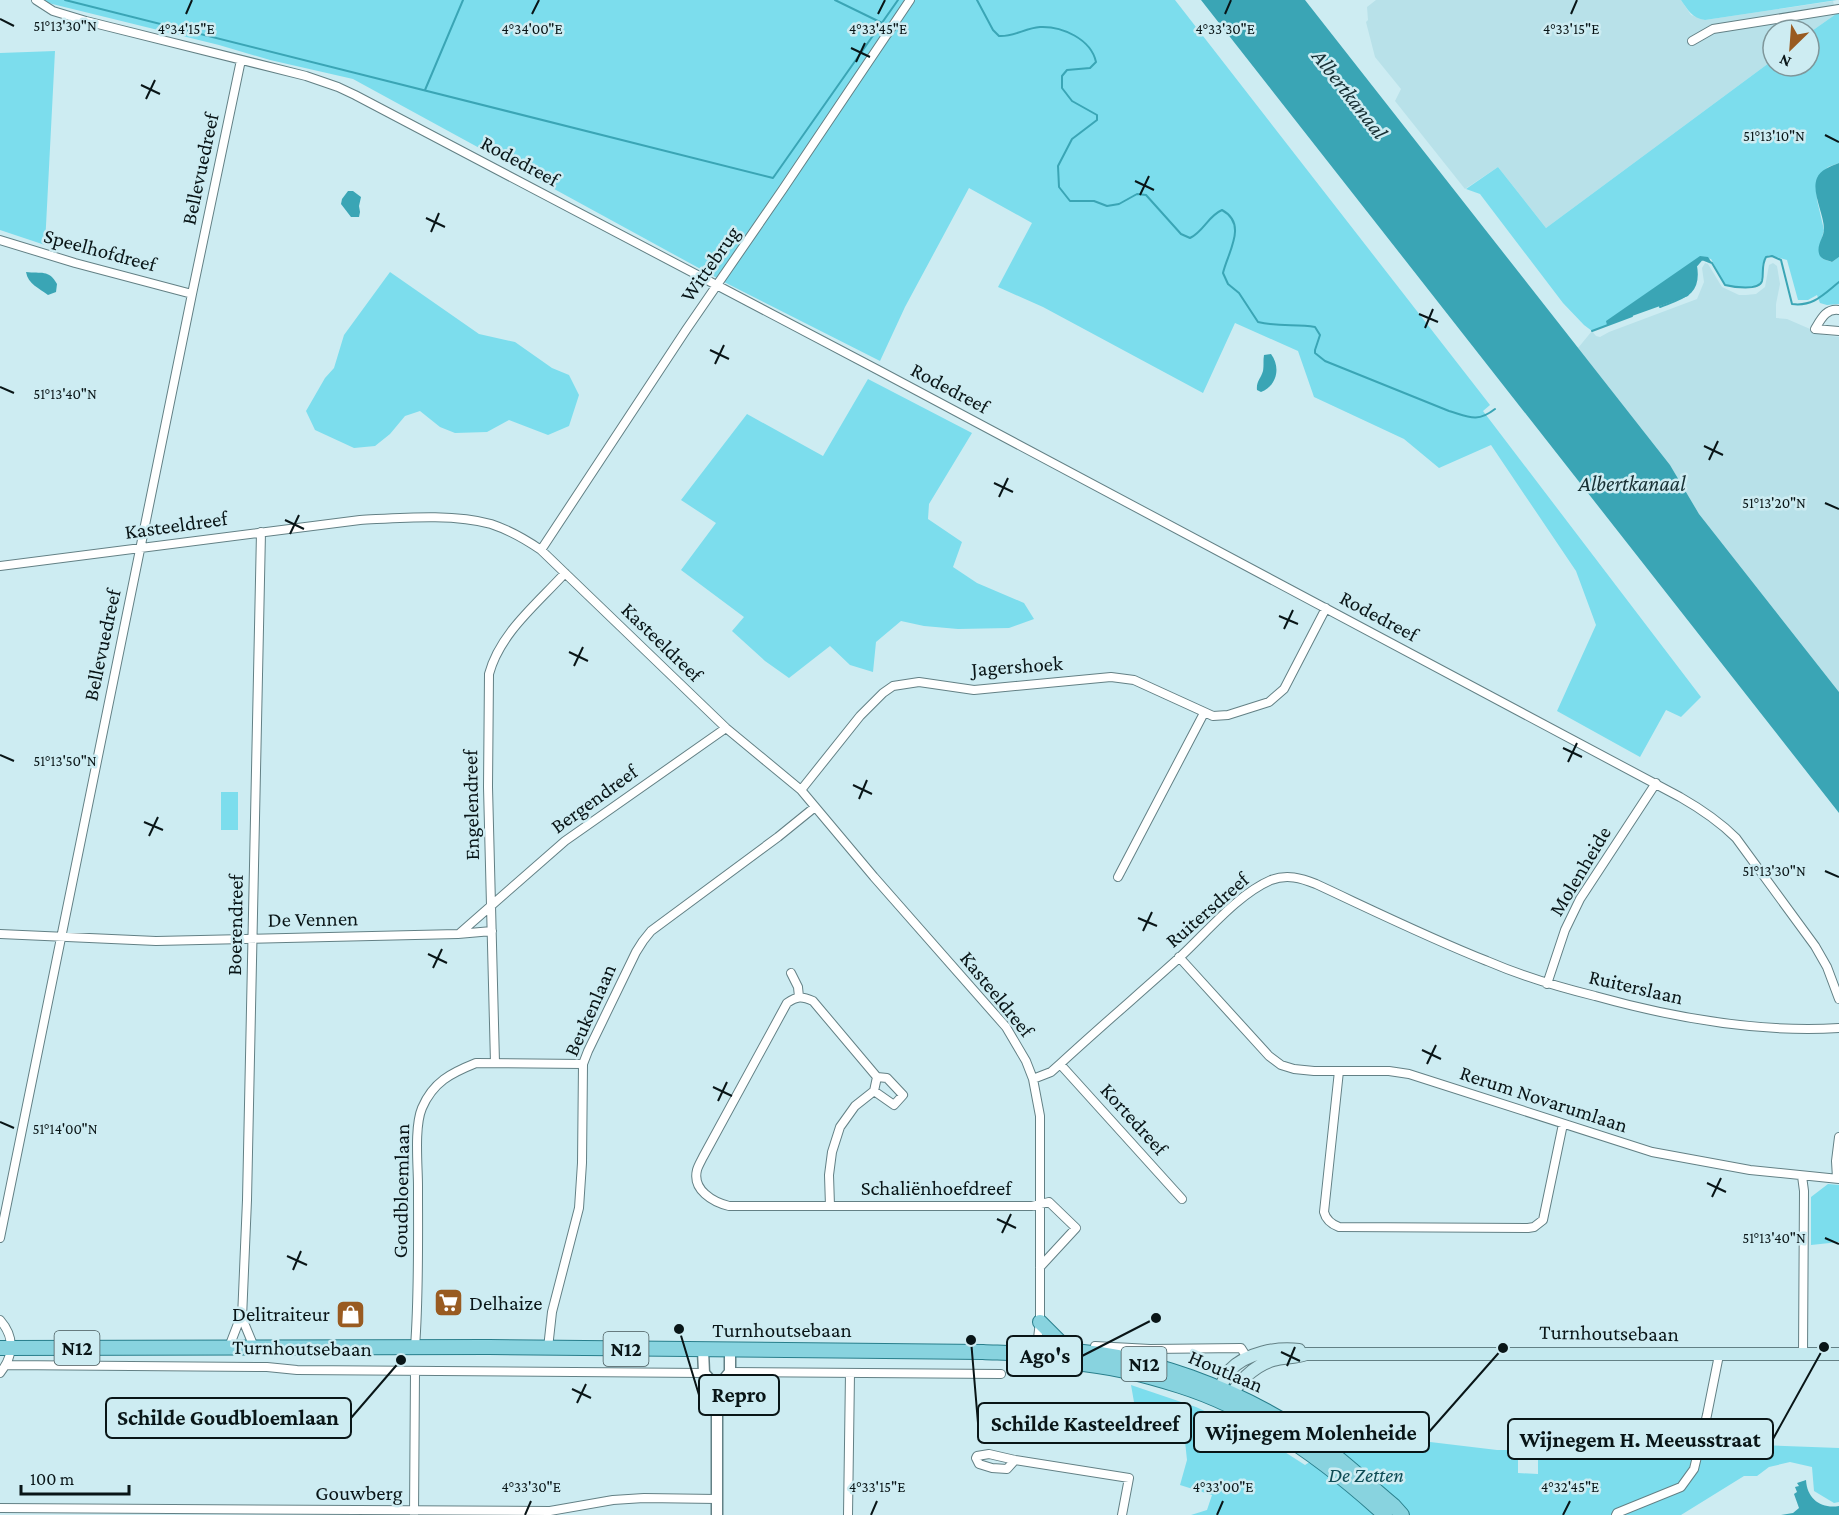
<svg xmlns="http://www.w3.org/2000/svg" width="1839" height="1515" viewBox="0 0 1839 1515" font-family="'Crimson Pro',serif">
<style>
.built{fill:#b8e1e9}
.green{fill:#7cdded}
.water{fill:#3aa5b5}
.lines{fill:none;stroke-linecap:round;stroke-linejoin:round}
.stream{stroke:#3aa5b5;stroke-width:2}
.minor-casing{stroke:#638085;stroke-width:10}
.tertiary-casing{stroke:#638085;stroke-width:13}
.secondary-casing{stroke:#638085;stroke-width:14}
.primary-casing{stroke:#287e8b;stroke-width:16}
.minor{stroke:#fff;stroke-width:8}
.tertiary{stroke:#fff;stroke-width:10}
.secondary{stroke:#c4e9ef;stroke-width:12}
.primary{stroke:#88d3df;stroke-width:14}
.ticks{fill:none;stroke:#091517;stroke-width:2}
.labels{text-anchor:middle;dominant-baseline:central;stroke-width:5;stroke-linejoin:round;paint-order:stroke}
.shield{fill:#cdecf2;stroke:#445659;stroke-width:1.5}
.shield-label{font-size:20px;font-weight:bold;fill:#091517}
.street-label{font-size:21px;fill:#091517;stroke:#cdecf2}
.poi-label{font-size:21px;fill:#091517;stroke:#cdecf2;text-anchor:start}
.park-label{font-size:21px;font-style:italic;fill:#0e4c55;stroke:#cdecf2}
.water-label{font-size:22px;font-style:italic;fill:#172f33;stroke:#cdecf2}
.ticks-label{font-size:15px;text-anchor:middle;fill:#091517;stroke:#cdecf2;stroke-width:5;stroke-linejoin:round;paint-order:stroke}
.leader{fill:none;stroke:#091517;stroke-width:2}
.callout-dot{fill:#091517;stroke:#cdecf2;stroke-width:2}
.callout{fill:#cdecf2;stroke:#091517;stroke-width:2}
.callout-label{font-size:22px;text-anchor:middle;font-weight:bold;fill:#091517}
</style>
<rect width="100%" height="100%" fill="#cdecf2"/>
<!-- built -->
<path class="built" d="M1376 0H1681L1691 15 1705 20 1833 1 1836 14 1809 33V30H1773V60L1546 228 1498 167 1465 189 1395 101 1401 89 1375 57 1366 22 1368 20 1367 7Z
M1705 263 1708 264 1722 287 1739 295H1746L1756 294 1765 287 1769 265 1773 263 1777 266 1780 284 1776 304V318L1787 319 1824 335 1839 337V692L1699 514 1670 465 1578 348 1592 331 1596 336 1600 337 1609 332 1697 299 1704 282 1702 268Z"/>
<!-- green -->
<path class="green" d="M36 0H1175L1490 405 1483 411 1701 697 1681 717 1666 710 1640 757 1557 711 1596 625 1576 571 1491 445 1439 468 1404 439 1314 397 1298 351 1235 323 1203 393 1043 307 998 287 1032 223 969 188 905 307 880 361 728 284 353 79 270 60 219 45Z
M1681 0H1837L1705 20C1692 18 1688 10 1681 0Z
M1839 13V163L1828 167 1816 182 1817 200 1824 230 1819 249 1823 259 1832 262 1839 257V304L1827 305 1820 303 1817 295 1808 300H1798L1787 260 1769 255C1754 266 1772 286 1749 287 1741 287 1734 287 1725 285L1711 259 1700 257 1607 321V325L1592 331 1584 325 1563 303 1480 194 1466 189 1498 167 1546 228 1773 60V66H1809V33L1836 14Z
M55 51 45 245 0 230V53Z
M390 272 479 334 515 342 552 368 569 375 579 395 569 426 548 435 509 420 487 432 455 433 440 427 420 411 405 416 390 434 375 446 354 448 315 430 306 411 325 378 334 368 344 335Z
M868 379 972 433 929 504 928 519 962 542 953 567 977 583 1024 603 1034 619 1009 628 958 629 924 626 901 621 876 642 873 672 850 665 830 646 789 678 765 661 732 631 744 617 681 570 716 523 681 500 747 414 823 456Z
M221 792H238V830H221Z
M1828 1184 1839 1185V1242L1811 1245V1197Z
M1131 1385 1196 1407 1266 1440 1305 1465 1355 1433 1497 1450H1518V1473L1538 1474V1453H1620L1638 1436 1670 1439 1672 1424 1687 1427 1685 1439 1706 1443 1839 1448V1502L1834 1503 1814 1491 1812 1467 1790 1462 1769 1467 1757 1476H1744L1681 1515H1191L1207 1510 1212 1495 1180 1485 1187 1460 1184 1432 1157 1415 1145 1424 1134 1421V1402Z"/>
<!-- water -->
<path class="water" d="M1201 0H1305L1670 465 1699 514 1839 692V813Z
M1839 163V257L1832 262C1827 260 1823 260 1820 256 1815 246 1824 238 1824 229 1824 214 1811 192 1817 178 1820 170 1831 166 1839 163Z
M348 191H353L361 197 359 206 360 212 359 217H351L341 204 342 199Z
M1700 256 1708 257 1712 263 1702 259 1696 266C1698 279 1697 285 1688 296L1607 325 1606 321Z
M26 272C41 274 49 269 57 284L56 292 48 295C39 288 28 284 26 272Z
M1271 354C1281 367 1277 386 1261 392L1257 390C1256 382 1261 378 1263 371 1264 365 1263 360 1264 355Z
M1806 1480C1807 1499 1821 1509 1839 1506V1515H1781L1793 1513 1799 1508 1794 1494 1797 1492 1795 1487 1799 1486 1797 1483Z"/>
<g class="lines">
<!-- stream -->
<path class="stream" d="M65 0 773 178 898 0
M835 0 882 23
M977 0 993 30 999 36C1014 37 1025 28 1040 27 1062 26 1091 39 1096 62L1090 68 1067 70 1062 76V88L1072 101 1097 115V120L1072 139 1058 166 1059 187 1070 201H1094L1107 206 1119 204 1137 194 1146 195 1181 234 1190 238C1204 231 1208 216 1222 210 1248 224 1228 252 1223 273L1228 284 1239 293 1258 322C1277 327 1296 324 1315 327L1320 335 1315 350V353L1325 361 1449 411C1469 417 1477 423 1495 409
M425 90 463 0
M1660 307C1683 298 1701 295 1696 266L1702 259 1712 263 1725 285C1733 287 1759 291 1762 281 1764 272 1761 266 1766 257L1772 256 1781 260 1792 304C1813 307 1824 294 1839 282
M1592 331 1632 316"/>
<defs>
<path id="minor" d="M36 0 53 11 86 21 306 76 338 87 355 95 880 371 1680 797C1701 809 1719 821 1736 838L1815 946 1827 967 1839 999
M1692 41 1713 29 1839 9
M0 240 75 263 192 294
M1839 310C1826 308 1821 319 1815 329L1839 331
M541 550 686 330 783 189 910 0
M0 566 360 520C400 518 453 513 491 524 509 530 525 539 541 550L726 728 801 790 874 877 1006 1027 1026 1061 1033 1079 1040 1116V1322L1036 1354
M801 790 860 716 883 693 893 686 919 682 974 690 1111 677 1134 680 1213 716 1228 715 1269 702 1284 689 1326 608
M1118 877 1204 713
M460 933 565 841 726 728
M0 934 156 941 458 934 492 931
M1179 957 1269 1056 1281 1065 1294 1069 1314 1071H1389L1409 1074 1652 1152 1750 1170 1839 1179
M791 973 798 987 799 997
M1547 984 1565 930 1580 899 1656 783
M495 1063 488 787 489 674C500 633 537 604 565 573
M1060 1064 1182 1199
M1339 1071 1324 1212C1326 1220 1331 1224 1339 1227L1528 1228 1534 1227 1543 1220 1563 1124
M1033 1079 1051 1072 1060 1064C1099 1028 1140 993 1180 957 1207 932 1238 894 1271 880 1287 874 1301 878 1316 884 1372 910 1429 938 1487 961 1522 976 1558 987 1595 996 1674 1018 1757 1033 1839 1028
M874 1091 894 1105 903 1095 887 1078 877 1077
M1802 1176 1804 1191 1803 1354
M1837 1178 1836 1161 1839 1137
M830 1206 829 1175 832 1152 840 1127 855 1106 874 1091 877 1077 813 1001C802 996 797 996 787 1003L703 1157C701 1161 698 1166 697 1170 692 1190 713 1202 729 1206H1032L1049 1202 1076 1228 1040 1267
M0 1238 192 294 241 60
M0 1320C15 1337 14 1356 0 1373
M1095 1346 1150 1349 1241 1348 1248 1359
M229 1347 239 1321 242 1318
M254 1347 242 1318 247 1200 261 532
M415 1347C419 1294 418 1240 418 1186 418 1166 414 1127 422 1108 433 1082 451 1073 476 1063L583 1064
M548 1348 552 1312 579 1208 582 1163 583 1064 588 1051 636 952 643 941 651 931 778 837 815 807
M6 1365 267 1367 297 1370 704 1373
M730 1372 1001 1374
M1015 1460 1007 1469 992 1468 979 1464 976 1458 977 1456 989 1454 1015 1460 1129 1478 1122 1515
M0 1508 550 1511 613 1500 644 1498 717 1499
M414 1515 415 1371
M848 1515 850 1373
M1616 1515 1617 1513 1681 1487 1694 1469 1707 1415 1719 1355"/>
<path id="tertiary" d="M703 1350 704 1373 717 1388V1515
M717 1388 730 1372V1351"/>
<path id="secondary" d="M1217 1396C1221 1387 1224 1377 1230 1370 1246 1353 1277 1347 1299 1350
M1228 1401C1237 1383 1253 1366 1273 1360 1284 1357 1295 1358 1306 1354H1839"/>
<path id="primary" d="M1040 1322 1060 1342 1066 1350
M0 1348 489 1347 983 1352C999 1353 1017 1352 1033 1356 1041 1357 1046 1362 1055 1362 1061 1363 1067 1362 1073 1363 1109 1366 1146 1375 1180 1386 1256 1410 1327 1462 1385 1515
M1036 1356 1043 1350C1140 1349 1246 1391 1324 1447 1348 1465 1371 1487 1394 1506L1402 1515"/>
</defs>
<!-- minor casing -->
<use href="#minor" class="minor-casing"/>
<!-- tertiary casing -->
<use href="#tertiary" class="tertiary-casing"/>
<!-- secondary casing -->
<use href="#secondary" class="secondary-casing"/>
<!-- primary casing -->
<use href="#primary" class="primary-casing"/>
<!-- minor -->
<use href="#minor" class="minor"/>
<!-- tertiary -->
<use href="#tertiary" class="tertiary"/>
<!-- secondary -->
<use href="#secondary" class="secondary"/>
<!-- primary -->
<use href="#primary" class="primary"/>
</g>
<!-- ticks -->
<path class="ticks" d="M186 14 192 0M532 14 539 0M878 14 885 0M1225 14 1231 0M1571 14 1577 0M0 19 14 26M851 48 870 57M856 62 865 43M141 85 160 94M146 99 155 80M1825 135 1839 142M1135 181 1154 190M1140 195 1149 176M426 218 445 227M431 232 439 213M1419 314 1438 322M1425 328 1433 309M710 350 729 359M715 364 724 345M0 387 14 393M1704 446 1723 455M1709 460 1718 441M994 483 1013 492M999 497 1008 478M1825 503 1839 509M285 520 304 529M290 534 299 515M1279 616 1298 624M1284 629 1293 610M569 652 588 661M574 666 583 647M1563 748 1582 757M0 755 14 761M1568 762 1577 743M853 785 872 794M859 799 867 780M144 822 163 830M149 836 158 817M1825 871 1839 877M1138 918 1157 926M1143 931 1152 912M428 954 447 963M433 968 442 949M1422 1050 1441 1059M1427 1064 1436 1045M713 1087 732 1096M718 1101 727 1082M0 1122 14 1128M1707 1183 1726 1192M1712 1197 1721 1178M997 1219 1016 1228M1002 1233 1011 1214M1825 1238 1839 1244M287 1256 307 1265M293 1270 301 1251M1281 1352 1300 1361M1287 1366 1295 1347M572 1389 591 1398M577 1403 586 1384M525 1515 531 1501M871 1515 877 1501M1217 1515 1223 1501M1563 1515 1570 1501"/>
<!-- icons -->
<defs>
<symbol id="supermarket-square" viewBox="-11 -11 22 22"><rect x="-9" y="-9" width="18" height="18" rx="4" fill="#995b21" stroke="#cdecf2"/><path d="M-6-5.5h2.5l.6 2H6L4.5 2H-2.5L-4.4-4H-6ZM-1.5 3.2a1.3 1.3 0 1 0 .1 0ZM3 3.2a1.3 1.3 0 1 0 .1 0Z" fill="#fff"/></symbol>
<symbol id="shop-square" viewBox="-11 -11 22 22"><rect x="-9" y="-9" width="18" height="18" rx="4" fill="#995b21" stroke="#cdecf2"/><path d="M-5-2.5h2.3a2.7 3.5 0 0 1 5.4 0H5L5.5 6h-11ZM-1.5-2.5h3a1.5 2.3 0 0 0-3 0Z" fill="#fff"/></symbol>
</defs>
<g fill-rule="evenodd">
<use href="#supermarket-square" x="432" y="1286" width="33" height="33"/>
<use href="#shop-square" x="334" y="1298" width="33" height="33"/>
</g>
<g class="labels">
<!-- shield labels -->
<g class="shield">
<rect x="54.5" y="1331" width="45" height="34" rx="4.5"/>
<rect x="603.5" y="1332" width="45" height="34" rx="4.5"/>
<rect x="1121.5" y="1347" width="45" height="34" rx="4.5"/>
</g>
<g class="shield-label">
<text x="77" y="1348">N12</text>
<text x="626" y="1349">N12</text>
<text x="1144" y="1364">N12</text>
</g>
<!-- street labels -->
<g class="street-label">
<text transform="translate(520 161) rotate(28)">Rodedreef</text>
<text transform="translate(200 169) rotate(-78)">Bellevuedreef</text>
<text transform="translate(100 250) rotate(15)">Speelhofdreef</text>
<text transform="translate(710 264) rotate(-55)">Wittebrug</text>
<text transform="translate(950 388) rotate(28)">Rodedreef</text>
<text transform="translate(176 525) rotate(-8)">Kasteeldreef</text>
<text transform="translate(1379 616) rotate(28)">Rodedreef</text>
<text transform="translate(662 642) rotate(44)">Kasteeldreef</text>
<text transform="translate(102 645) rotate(-78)">Bellevuedreef</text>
<text transform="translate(1017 666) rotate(-4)">Jagershoek</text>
<text transform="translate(594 799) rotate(-36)">Bergendreef</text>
<text transform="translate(471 805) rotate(-91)">Engelendreef</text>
<text transform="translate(1580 871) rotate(-59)">Molenheide</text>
<text transform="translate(1207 910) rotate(-41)">Ruitersdreef</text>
<text transform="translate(313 919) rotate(-1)">De Vennen</text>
<text transform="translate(235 925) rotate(-89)">Boerendreef</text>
<text transform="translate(1636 987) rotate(13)">Ruiterslaan</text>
<text transform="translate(997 994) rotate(51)">Kasteeldreef</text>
<text transform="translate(590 1010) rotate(-66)">Beukenlaan</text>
<text transform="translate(1544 1099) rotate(18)">Rerum Novarumlaan</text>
<text transform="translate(1134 1119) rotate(48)">Kortedreef</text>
<text x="936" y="1188">Schaliënhoefdreef</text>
<text transform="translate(401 1191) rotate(-89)">Goudbloemlaan</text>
<text x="782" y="1330">Turnhoutsebaan</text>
<text transform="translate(1609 1333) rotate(1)">Turnhoutsebaan</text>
<text transform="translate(302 1348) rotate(1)">Turnhoutsebaan</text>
<text transform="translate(1226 1371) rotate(23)">Houtlaan</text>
<text x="359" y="1493">Gouwberg</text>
</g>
<!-- poi labels -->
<g class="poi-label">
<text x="469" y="1303">Delhaize</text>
<text x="330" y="1314" text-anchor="end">Delitraiteur</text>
</g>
<!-- park labels -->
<g class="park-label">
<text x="1366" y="1475">De Zetten</text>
</g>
<!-- water labels -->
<g class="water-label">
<text transform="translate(1350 94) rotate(52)">Albertkanaal</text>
<text x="1632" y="483">Albertkanaal</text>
</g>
</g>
<g class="ticks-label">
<text x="65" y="31">51°13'30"N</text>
<text x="186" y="34">4°34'15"E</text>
<text x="532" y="34">4°34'00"E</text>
<text x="878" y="34">4°33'45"E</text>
<text x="1225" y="34">4°33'30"E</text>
<text x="1571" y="34">4°33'15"E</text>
<text x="1774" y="141">51°13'10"N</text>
<text x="65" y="399">51°13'40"N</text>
<text x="1774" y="508">51°13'20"N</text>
<text x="65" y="766">51°13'50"N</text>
<text x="1774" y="876">51°13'30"N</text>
<text x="65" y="1134">51°14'00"N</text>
<text x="1774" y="1243">51°13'40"N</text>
<text x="877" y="1492">4°33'15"E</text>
<text x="1223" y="1492">4°33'00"E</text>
<text x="531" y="1492">4°33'30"E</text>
<text x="1570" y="1492">4°32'45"E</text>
</g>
<!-- callouts -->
<path class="leader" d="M1156 1318L1082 1356M679 1329L699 1395M401 1360L351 1418M971 1340L978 1423M1503 1348L1429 1432M1824 1347L1773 1439"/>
<g class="callout-dot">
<circle cx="1156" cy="1318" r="6"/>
<circle cx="679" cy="1329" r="6"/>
<circle cx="401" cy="1360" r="6"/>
<circle cx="971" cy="1340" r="6"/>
<circle cx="1503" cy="1348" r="6"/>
<circle cx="1824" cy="1347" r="6"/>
</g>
<g class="callout">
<rect x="1007" y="1336" width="75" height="40" rx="6"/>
<rect x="699" y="1375" width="80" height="40" rx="6"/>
<rect x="106" y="1398" width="245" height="40" rx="6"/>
<rect x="978" y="1403" width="213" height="40" rx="6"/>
<rect x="1194" y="1412" width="235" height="40" rx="6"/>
<rect x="1508" y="1419" width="265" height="40" rx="6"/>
</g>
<g class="callout-label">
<text x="1045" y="1363">Ago's</text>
<text x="739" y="1402">Repro</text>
<text x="228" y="1425">Schilde Goudbloemlaan</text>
<text x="1085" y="1431">Schilde Kasteeldreef</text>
<text x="1311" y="1440">Wijnegem Molenheide</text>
<text x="1640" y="1447">Wijnegem H. Meeusstraat</text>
</g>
<!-- north arrow -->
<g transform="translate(1791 48) rotate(205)"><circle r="28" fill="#cdecf2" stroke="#7f969a" stroke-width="1.5"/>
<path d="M0-4.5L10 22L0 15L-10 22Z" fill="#995b21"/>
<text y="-9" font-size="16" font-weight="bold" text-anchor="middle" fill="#091517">N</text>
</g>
<!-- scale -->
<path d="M21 1485v9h108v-9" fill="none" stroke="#091517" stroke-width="3"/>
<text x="30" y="1485" font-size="18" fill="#091517" stroke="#cdecf2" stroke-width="4.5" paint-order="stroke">100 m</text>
</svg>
